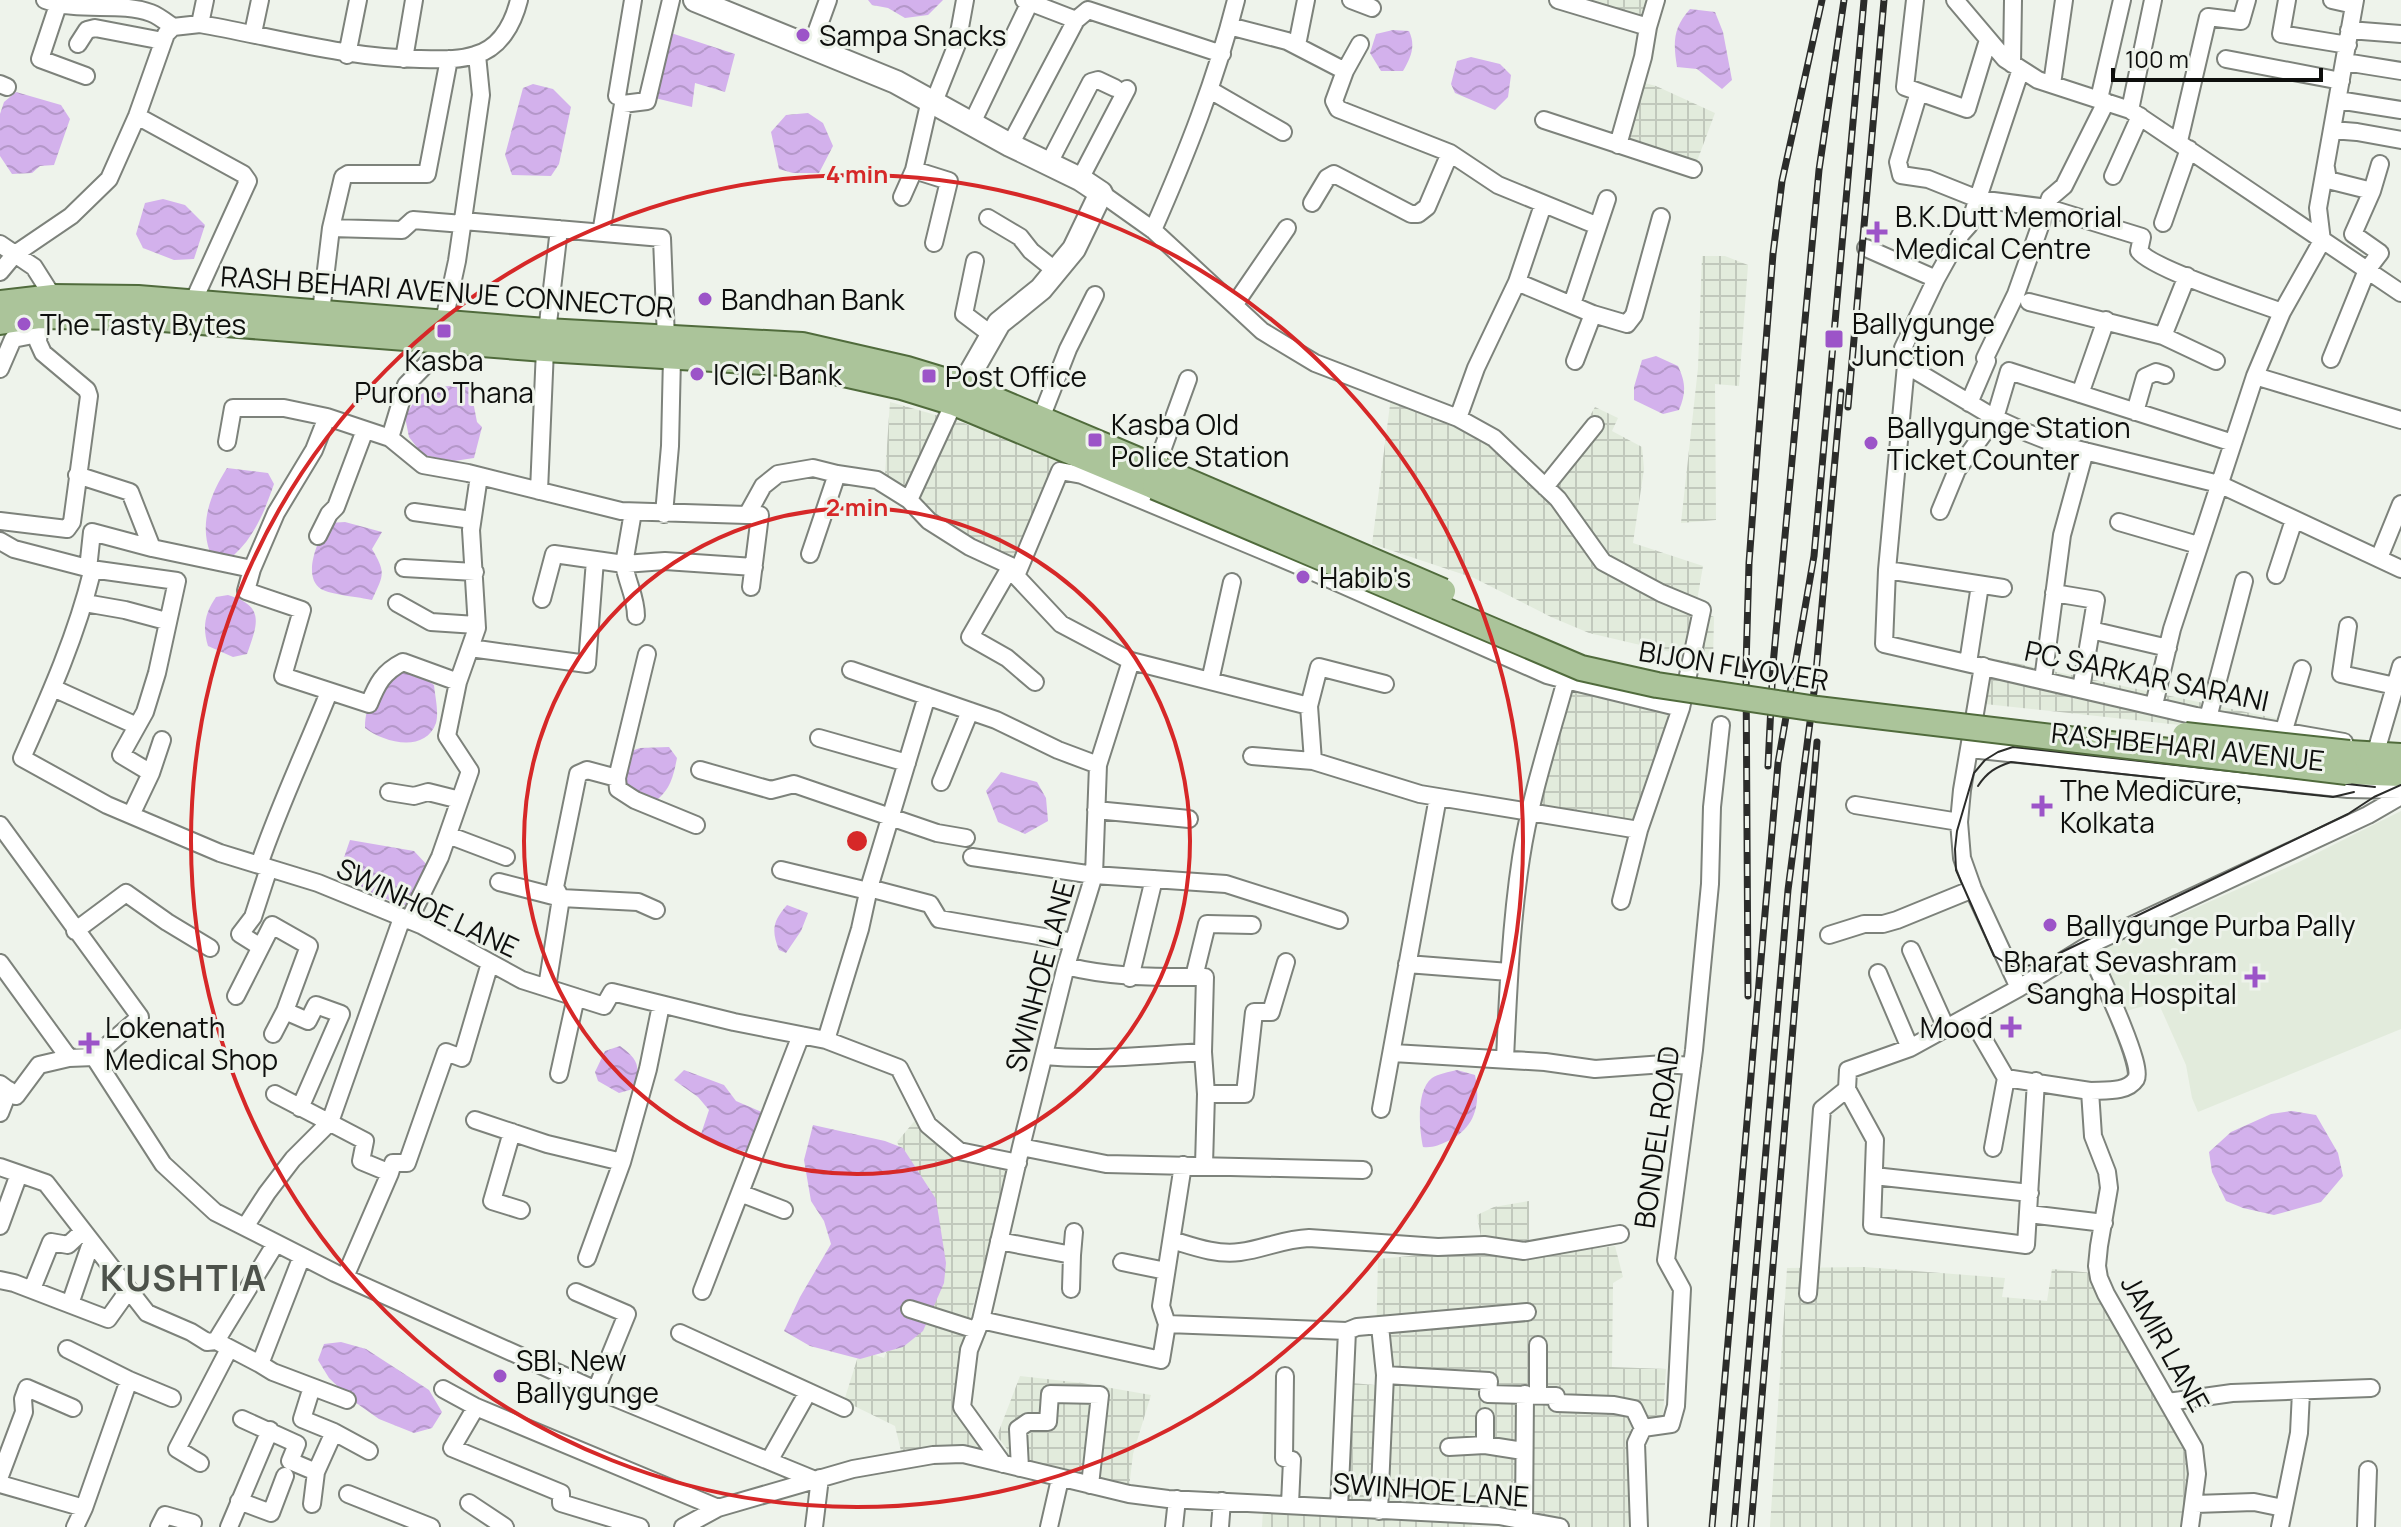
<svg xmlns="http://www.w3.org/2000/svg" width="2401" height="1527" viewBox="0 0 2401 1527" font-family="Manrope,sans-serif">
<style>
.built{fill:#e2ebdc}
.industrial{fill:url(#industrial-grid)}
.water{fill:url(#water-waves)}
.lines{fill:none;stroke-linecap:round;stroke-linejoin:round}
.minor-casing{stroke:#7d827b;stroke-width:20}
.secondary-casing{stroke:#7d827b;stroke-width:26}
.primary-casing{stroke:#506b3c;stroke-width:28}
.minor{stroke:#fff;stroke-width:16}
.secondary{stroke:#fff;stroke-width:22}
.primary{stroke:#abc49a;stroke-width:24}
.tram{stroke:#2b2c2a;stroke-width:2}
.rail-casing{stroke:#2b2c2a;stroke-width:7}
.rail{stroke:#eef3eb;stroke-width:4;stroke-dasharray:12;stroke-linecap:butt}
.primary-bridge-casing{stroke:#506b3c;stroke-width:28;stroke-linecap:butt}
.primary-bridge{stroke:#abc49a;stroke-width:24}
.ring{fill:none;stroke:#d62828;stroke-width:4}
.poi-dot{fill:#9c54c8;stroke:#eef3eb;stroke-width:3}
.labels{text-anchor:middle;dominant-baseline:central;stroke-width:6;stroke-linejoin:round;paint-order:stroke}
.poi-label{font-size:28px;fill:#0e0f0d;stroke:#eef3eb;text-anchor:start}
.street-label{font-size:28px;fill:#0e0f0d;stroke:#eef3eb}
.district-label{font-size:36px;font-weight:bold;letter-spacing:2px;fill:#4d524b;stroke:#eef3eb}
.centre{fill:#d62828;stroke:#eef3eb;stroke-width:4}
.ring-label{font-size:24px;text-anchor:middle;font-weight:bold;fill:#d62828;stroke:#eef3eb;stroke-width:6;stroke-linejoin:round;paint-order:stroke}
</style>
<defs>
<pattern id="industrial-grid" width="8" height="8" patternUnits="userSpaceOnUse" patternTransform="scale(2)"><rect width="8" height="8" fill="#e2ebdc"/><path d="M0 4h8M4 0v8" fill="none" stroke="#c1c8bc"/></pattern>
<pattern id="water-waves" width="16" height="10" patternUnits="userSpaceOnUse" patternTransform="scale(2)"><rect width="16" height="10" fill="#d3b1ec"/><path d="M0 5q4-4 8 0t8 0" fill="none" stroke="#b497c9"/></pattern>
</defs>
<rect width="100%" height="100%" fill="#eef3eb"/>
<!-- built -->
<path class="built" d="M2401 811V1029L2198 1112 2192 1098 2186 1065 2158 1002 2126 1011 2096 952 2299 862Z"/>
<!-- industrial -->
<path class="industrial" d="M1567 0H1660L1646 25Z
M1637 81 1656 86 1715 113 1696 164 1686 158 1621 137Z
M1702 256H1725L1748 265 1739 386 1715 384 1716 520 1681 523 1698 368Z
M1391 397 1491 440 1555 500 1602 566 1714 617 1713 662 1589 633 1551 617 1474 578 1372 544Z
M890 402 964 423 1057 459 1016 565 923 507 885 474Z
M1595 407 1618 418 1612 431 1642 447 1644 469 1633 543 1703 566 1697 601 1604 560 1549 487Z
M1996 659 2279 719 2343 735 2345 743 1985 704Z
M1565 684 1678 710 1639 825 1531 806Z
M917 1118 951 1150 1011 1161 963 1345 957 1405 991 1459 953 1449 901 1451 895 1426 844 1401 860 1350 884 1358 898 1322 921 1191 897 1142Z
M1529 1201V1257L1615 1246 1623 1277 1613 1283 1612 1367 1666 1369 1662 1430 1631 1434 1632 1474 1629 1527H1539L1490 1518 1333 1512 1340 1382 1375 1385 1378 1259 1483 1249 1477 1215 1494 1207Z
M1864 1267 2005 1278 2002 1297 2047 1301 2052 1269 2093 1273 2192 1450 2185 1527H1770L1787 1268Z
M1020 1376 1082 1383 1151 1395 1133 1454 1129 1488 1006 1464 1007 1449 997 1436Z
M1263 1510 1472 1523V1527H1262Z"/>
<!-- water -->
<path class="water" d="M868 0H943L928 15 905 18 888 8 872 5Z
M1690 9 1715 12 1723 32 1732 80 1722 89 1697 69 1677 67C1673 42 1673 28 1690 9Z
M1393 30 1409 31C1416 46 1411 57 1403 71H1381L1370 53 1376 34Z
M671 33 735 54 725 92 695 83 692 107 655 98Z
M1471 57 1500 64 1511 75 1508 97 1495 110 1455 93 1451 84 1457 61Z
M533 84 553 89 571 107 559 164 551 176 512 175 505 155 523 88Z
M16 92 61 105 70 119 54 165 40 166 32 173 12 174 0 156V114L4 102Z
M808 113 823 123 833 146 819 173H793L779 169 771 132 786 115Z
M163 199 185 205 205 225 194 259 174 260 143 248 136 234 145 203Z
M1656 356 1678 366C1686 383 1686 393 1679 410L1663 414 1634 400V387L1642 360Z
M470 386 477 422 482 427 474 458 454 461 423 455 409 437 405 417C423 383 434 386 470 386Z
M227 468 268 473 274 484C265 510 255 536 234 555L210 552C199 523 211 493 227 468Z
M345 522 382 532 372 549C386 573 384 574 372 600 360 597 331 595 321 589 301 576 319 537 329 523Z
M228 595C265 606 258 623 247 654L233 657 208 646C202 627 205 613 216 597Z
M399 670 420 675 434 685C435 696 439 712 436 723 425 754 383 742 365 728 365 701 378 686 399 670Z
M669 747 677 758C673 778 670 791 653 803L623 785 626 753 640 748Z
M1001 772 1037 782 1046 798 1048 821 1025 834 998 822 986 791Z
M350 840 414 851 428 866 414 907C385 901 361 890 340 869Z
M787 905 808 913 801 931 786 953 779 950C771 930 773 921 787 905Z
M620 1046C639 1060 641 1067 633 1089L619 1093 598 1081 595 1072 605 1051Z
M684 1070 724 1085 736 1101 771 1116 757 1152 742 1151 700 1137 709 1110 698 1097 674 1080Z
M1457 1070 1475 1075C1481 1103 1476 1128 1448 1141 1439 1145 1433 1148 1423 1147 1419 1129 1416 1090 1432 1078 1438 1074 1449 1072 1457 1070Z
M2292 1111 2316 1115 2338 1153 2343 1176 2321 1202 2274 1215 2243 1208 2226 1201 2212 1172 2209 1152 2231 1132 2271 1114Z
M813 1125 885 1141 903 1148 936 1199 946 1263 944 1283 923 1331 903 1347 860 1359 810 1346 784 1331 800 1297 831 1244 824 1221 811 1201 804 1160Z
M341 1342 366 1349 429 1390 442 1412 432 1428 414 1433 379 1419 352 1400 329 1378 318 1360 324 1344Z"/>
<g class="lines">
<defs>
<path id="minor" d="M45 0C79 13 119 1 151 13 159 16 166 22 173 27
M1024 0 1076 20 1088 10 1222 54
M1351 0 1372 8
M1558 0 1648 27 1643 57 1618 145
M1915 0 1905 87 1967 109 1988 40
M1955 0 2005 59 2038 80 2130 110 2401 293
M2287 0 2281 34 2348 45
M2332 0 2354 5
M58 5 40 59 86 76
M200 24 205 0
M1229 26 1287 41 1345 71 1360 44
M1648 27 1656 0
M2349 30 2401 34
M253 33 260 0
M78 44 87 30 95 28 163 41
M1297 45 1306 0
M811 47 828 0
M347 55 358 0
M404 59 414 0
M2226 59 2341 81
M2345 62 2401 71
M2012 64 2013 0
M2021 69 1969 225 1961 234 1936 279 1903 348 1906 365 1887 570 1884 644 2196 716 2344 742
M1345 71 1334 101 1338 109 1450 153 1498 185 1598 226 1607 199
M0 84 7 87
M2052 84 2064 0
M1210 90 1283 132
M1919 92 1898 162 1901 175 1928 179 1978 199 2048 208 2142 237 2139 251C2152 269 2255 302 2282 312
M617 96 633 0
M2099 99 2122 0
M2338 100 2401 110
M934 102 957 44 965 0
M2130 110 2153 0
M137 116 243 174 248 181 193 302
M1544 120 1693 169
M972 123 1031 0
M2332 130 2357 132 2401 140
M2179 141 2208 17 2241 21 2247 0
M1010 145 1076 20
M1049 163 1091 82 1098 80 1115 88
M2326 168 2328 180 2372 191
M914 170 949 181 934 243
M2113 176 2140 116
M1080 179 1127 89
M1101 193 1153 230 1262 331 1315 363 1458 418 1494 438 1558 499 1603 562 1661 593 1702 610 1681 708 1639 830 1621 901
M902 197 914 170 930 100
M1312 203 1327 178 1334 174 1411 214H1418L1427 207 1450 153
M988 218 1020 237 1031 251 1056 271
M463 221 662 238 666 339
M2163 223 2189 149
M331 228 402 230 413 220 463 224
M1153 230C1186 155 1216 80 1236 0
M601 233 623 104 647 101 671 0
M0 244 34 267 53 297
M1866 248 1936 279
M975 261 964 314 992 335
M0 272 15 254 71 216 109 179 137 116 166 34 173 27 200 24C274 37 345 58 420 59 438 59 457 61 475 55 500 48 513 24 519 0
M1517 282 1593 314 1627 324 1634 315 1661 217
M2029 302 2163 336 2216 361
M1235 304 1287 228
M1572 304 1598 226
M321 312 331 228 343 177 348 174H427L449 59
M442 330 457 261 481 95 477 55
M2163 336 2187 276
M2331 359 2367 270 2380 253 2353 234 2372 191 2380 164
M1575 361 1593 314
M1906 365 1995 418 2028 433 2056 444 2219 484 2401 569
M0 369 13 339 38 334
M2255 376 2401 420
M2080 394 2106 320
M1969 403 1987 361 1985 358 2016 294 2050 198 2064 186 2106 102
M2135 412 2145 377 2156 372 2165 375
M1041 418 1068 349 1095 295
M1458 418 1476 368 1517 282 1543 205
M390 438 406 385 449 341
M227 442 233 408H284L327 417 390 438 423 465 468 473 621 511 747 515 763 486 778 474 813 468 837 474 877 480 909 500 929 521 970 547 1011 566 1016 576 1061 624 1131 661 1309 706 1313 761 1420 794 1639 830
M1156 467 1188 379
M77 475 130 492 152 548 92 532 88 569
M1545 487 1595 425
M539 491 545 349 559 229
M909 500 957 396
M1940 511 1957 470 1995 418 2009 371 2233 443
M414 512 472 520
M664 514 670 446 672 357
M747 515H760L751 587
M0 521 67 529 72 522 89 396 87 390 43 353 38 342 40 316
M2119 522 2198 545
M318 536 329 514 336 507 365 430
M0 541 14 549 91 569 92 572C76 637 49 697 22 758L107 805 220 853 318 883 421 925 522 980 604 1006 612 992 734 1022 826 1040 899 1068 928 1125 959 1151 1018 1163
M152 548 252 569 276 513 314 450 327 417
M810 554 837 474
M2379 558 2401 504
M1011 566 970 637 1007 658 1035 682
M404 568 475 572
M91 569 177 581 157 673 145 712 121 755 151 773
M252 569 246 591 302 610 283 676 369 704C377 684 383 672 403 662L458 682
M1887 570 2003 588
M2276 575 2294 520
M1016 576 1060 471 1082 475 1309 570 1547 675 1566 680C1550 738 1530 798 1521 858 1511 924 1508 992 1505 1059
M2054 593 2096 600 2091 630
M542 599 554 554 624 564 633 512
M85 603 125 610 166 621
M397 603 431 622 476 625
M636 616C636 597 627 583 624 564L665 561 754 567
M2348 626 2341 674 2395 686
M470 648 587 664 595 560
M647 654 617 778 618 789 635 800 696 825
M1968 663 1980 585
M1983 666 1962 790 1959 822 1962 858 1973 889 2019 988
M851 670 996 720 1058 750 1098 765
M1566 680 1681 708
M2043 680 2062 535 2085 451
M1210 681 1232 582
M53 688 137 726
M2081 689 2091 630 2168 648
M2154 705 2172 629 2255 376 2282 312 2322 241 2318 208 2355 0
M1309 706 1319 667 1385 684
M2208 718 2244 581
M2284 730 2302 669
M819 738 907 763
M1970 749 2348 789 2401 790
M2375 755 2401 666
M1252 756 1313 761
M700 770 771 790 794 784 937 833 966 838
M617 778 587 770 578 774 555 887 561 898 638 902 656 910
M941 782 970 711
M389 792 414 796 428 792 460 800
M1855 805 1959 822
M1096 810 1189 819
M131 815 151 773 162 740
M0 825 140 1017 94 1057
M448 835 506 857
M972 857 1094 875 1226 884 1339 920
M259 865C279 806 306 750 329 692
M781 870 868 891
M499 882 561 898 547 987
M869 888 927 696
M409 920 440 857 470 771 447 736 458 682 477 628 471 530 479 476
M75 931 126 893 167 922 210 948
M1829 935 1864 924H1883L1897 920 1973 889
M259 946 240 934 253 917 269 868
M2087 946C2096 966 2144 1065 2136 1079 2127 1093 2104 1090 2090 1091L2093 1136 2107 1172 2109 1188 2099 1246 2097 1266 2099 1278 2106 1294 2194 1448 2197 1474 2190 1527
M1911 950 1947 1030
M0 963 69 1058
M1407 964 1509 972
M1066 966C1113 978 1157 977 1205 977L1203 1052 1206 1094
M1878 973 1910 1048
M1194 977 1207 924 1252 925
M1130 978 1154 879
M236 996 272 925 309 946 285 1011 273 1034
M285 1011 308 1021 316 1005 341 1014 300 1108
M1970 1016 2006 1078 2090 1091
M826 1040 860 929 869 888 930 904 939 919 1073 942
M1393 1053 1545 1062 1595 1069 1664 1064 1692 1066
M1044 1056C1098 1061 1149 1055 1203 1052
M94 1057 163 1164 215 1212 335 1273 596 1390 815 1480
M559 1074 576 997
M2036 1081 2026 1245 1872 1225 1875 1140 1847 1089 1848 1070 1910 1048 2019 988 2087 946 2368 815 2401 796
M0 1084 16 1096 39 1065 69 1058 94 1057
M275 1094 365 1141 361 1161 390 1173 345 1277
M1381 1109 1438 797
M0 1113 9 1090
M475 1120 547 1144 622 1162 648 1069 661 1005
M512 1132 492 1201 521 1210
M1021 1147 1106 1164 1363 1170
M1993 1148 2006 1078
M1204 1165 1206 1094H1245L1254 1012H1271L1286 962
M0 1167 46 1183 147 1313 191 1332 207 1342 216 1341 260 1364 302 1256
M390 1173 393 1163H407L446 1052 462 1058 490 963
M1874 1176 2030 1193
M740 1193 784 1210
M2029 1214 2104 1223
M0 1226 19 1174
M245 1227 267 1193 293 1159 330 1122 402 918
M1172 1240C1195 1247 1216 1255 1240 1252 1264 1249 1283 1239 1309 1238L1438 1247 1484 1245 1524 1251 1620 1234
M999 1241 1072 1255 1071 1289
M1072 1255 1074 1232
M587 1258 622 1162
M1122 1262 1166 1271
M0 1280 14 1283 108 1319 128 1291
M32 1289 51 1242 68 1245 82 1232
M702 1291 801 1035
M576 1292 627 1314 596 1390
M1808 1294 1822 1109 1847 1089
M70 1304 91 1243
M910 1309 976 1330
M981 1320 1161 1360 1167 1324 1347 1331 1339 1508
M1167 1324 1161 1306 1183 1165
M1347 1331 1357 1327 1527 1312
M680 1333 844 1408
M216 1341 276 1243
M1538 1345V1395
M67 1349 129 1380 172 1398
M260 1364 273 1372 347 1400
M1385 1375 1489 1381 1488 1394 1556 1396 1557 1403 1614 1405 1634 1409 1643 1428
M1285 1376 1284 1458 1292 1460 1290 1504
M312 1387 302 1419 334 1432
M443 1389 476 1407 718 1508
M2168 1402 2232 1393 2371 1388
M476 1407 452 1448 561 1493V1503L640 1527
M1485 1417V1445
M242 1419 297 1444 290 1461 316 1472 312 1504
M1449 1447 1485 1445 1523 1451
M769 1461 808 1392
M200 1463 177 1449 229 1349
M1003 1464 962 1407 969 1350 981 1320 1021 1147 1066 966 1094 875 1098 765 1131 661
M1020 1468 1018 1429 1028 1422H1048L1050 1394 1100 1395 1090 1485
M316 1472 334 1432 369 1451
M0 1476 24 1412 23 1399 27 1388 73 1408
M0 1484 84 1508 75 1527
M348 1494 431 1527
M239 1501 271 1513 285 1476
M469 1503 505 1527
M2195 1504 2254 1502 2283 1508
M84 1508 129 1380
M1379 1511 1385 1375 1380 1326
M1524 1521 1525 1394
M159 1527 165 1515 193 1523
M229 1527 270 1430
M683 1527 718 1508 853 1469 933 1455 963 1454 1129 1494 1168 1499 1499 1516 1560 1527
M814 1527 820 1478
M1049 1527 1060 1479
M1174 1527 1177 1499
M1220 1527 1222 1501
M1639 1527 1636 1443 1643 1428 1671 1424 1676 1406 1682 1289 1666 1260 1694 1050 1710 884 1712 807 1721 725
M2280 1527 2299 1433 2301 1392
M2366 1527 2368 1470"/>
<path id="secondary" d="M695 0 896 82 1010 145 1080 179 1101 193 1074 249 1041 289 999 323 963 386"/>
<path id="primary" d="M0 303 53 297 138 298 546 331 802 345 907 369 963 386 1162 470
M0 322 40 316 137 317 545 349 799 364 902 387 954 403 1155 487
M2349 753 2401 756
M2347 772 2401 774"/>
</defs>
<!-- minor casing -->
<use href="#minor" class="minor-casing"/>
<!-- secondary casing -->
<use href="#secondary" class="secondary-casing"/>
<!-- primary casing -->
<use href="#primary" class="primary-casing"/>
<!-- minor -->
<use href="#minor" class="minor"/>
<!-- secondary -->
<use href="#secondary" class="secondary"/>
<!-- primary -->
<use href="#primary" class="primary"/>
<!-- tram -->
<path class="tram" d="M1978 786C1987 772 1996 767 2011 762L2333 797 2354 792
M2375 787 2013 747 1998 752 1985 760 1974 773 1957 831 1955 849 1956 870 1994 956 2013 967 2035 965 2348 814 2374 797 2401 785"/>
<defs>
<path id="rail" d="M1848 407 1884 0
M1768 766 1773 665 1819 170 1844 0
M1748 996 1746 666 1749 563 1758 442 1773 254 1782 181 1822 0
M1712 1527 1778 763 1814 556 1864 0
M1734 1527 1788 890 1815 684 1841 392
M1751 1527 1817 742"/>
</defs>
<!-- rail casing -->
<use href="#rail" class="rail-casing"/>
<!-- rail -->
<use href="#rail" class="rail"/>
<defs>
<path id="primary-bridge" d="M1162 470 1443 591
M1155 487 1581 668 1657 685 1817 709 2347 772
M2185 735 2349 753"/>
</defs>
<!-- primary-bridge casing -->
<use href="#primary-bridge" class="primary-bridge-casing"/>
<!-- primary-bridge -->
<use href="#primary-bridge" class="primary-bridge"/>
</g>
<!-- distance rings -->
<g class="ring">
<circle cx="857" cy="841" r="333"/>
<circle cx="857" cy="841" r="666"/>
</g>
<!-- markers -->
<g class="poi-dot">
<circle cx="803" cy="35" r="8"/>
<path d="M1873 220h8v8h8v8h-8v8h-8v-8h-8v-8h8z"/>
<circle cx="705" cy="299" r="8"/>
<circle cx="24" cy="324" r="8"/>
<rect x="436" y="323" width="16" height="16" rx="4"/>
<rect x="1824" y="329" width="20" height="20" rx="4"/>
<circle cx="697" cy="374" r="8"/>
<rect x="921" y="368" width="16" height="16" rx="4"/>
<rect x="1087" y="432" width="16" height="16" rx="4"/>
<circle cx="1871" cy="443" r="8"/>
<circle cx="1303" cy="577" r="8"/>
<path d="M2038 794h8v8h8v8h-8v8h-8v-8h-8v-8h8z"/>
<circle cx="2050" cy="925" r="8"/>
<path d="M2251 965h8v8h8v8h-8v8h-8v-8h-8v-8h8z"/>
<path d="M2007 1015h8v8h8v8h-8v8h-8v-8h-8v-8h8z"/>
<path d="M85 1031h8v8h8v8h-8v8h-8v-8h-8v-8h8z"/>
<circle cx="500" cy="1376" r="8"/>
</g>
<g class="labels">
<!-- poi labels -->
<g class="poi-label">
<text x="819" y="35">Sampa Snacks</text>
<text x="1895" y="216">B.K.Dutt Memorial<tspan x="1895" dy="32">Medical Centre</tspan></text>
<text x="721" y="299">Bandhan Bank</text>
<text x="1852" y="323">Ballygunge<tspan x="1852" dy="32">Junction</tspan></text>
<text x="40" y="324">The Tasty Bytes</text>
<text x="444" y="360" text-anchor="middle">Kasba<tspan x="444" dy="32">Purono Thana</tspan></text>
<text x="713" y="374">ICICI Bank</text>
<text x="945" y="376">Post Office</text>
<text x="1111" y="424">Kasba Old<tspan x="1111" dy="32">Police Station</tspan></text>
<text x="1887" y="427">Ballygunge Station<tspan x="1887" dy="32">Ticket Counter</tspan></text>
<text x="1319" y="577">Habib's</text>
<text x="2060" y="790">The Medicure,<tspan x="2060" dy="32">Kolkata</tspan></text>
<text x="2066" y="925">Ballygunge Purba Pally</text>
<text x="2237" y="961" text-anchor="end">Bharat Sevashram<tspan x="2237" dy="32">Sangha Hospital</tspan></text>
<text x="105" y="1027">Lokenath<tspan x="105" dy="32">Medical Shop</tspan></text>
<text x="1993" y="1027" text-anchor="end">Mood</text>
<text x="516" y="1360">SBI, New<tspan x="516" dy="32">Ballygunge</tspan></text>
</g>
<!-- street labels -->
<g class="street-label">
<text transform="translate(447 291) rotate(4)">RASH BEHARI AVENUE CONNECTOR</text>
<text transform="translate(1734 665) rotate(9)">BIJON FLYOVER</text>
<text transform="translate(2147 675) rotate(12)">PC SARKAR SARANI</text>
<text transform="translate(2188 746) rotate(6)">RASHBEHARI AVENUE</text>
<text transform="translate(428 907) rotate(25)">SWINHOE LANE</text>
<text transform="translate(1039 976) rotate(-75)">SWINHOE LANE</text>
<text transform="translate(1656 1137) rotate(-82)">BONDEL ROAD</text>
<text transform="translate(2166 1343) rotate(61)">JAMIR LANE</text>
<text transform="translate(1431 1489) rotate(4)">SWINHOE LANE</text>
</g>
<!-- district labels -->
<g class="district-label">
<text x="184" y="1277">KUSHTIA</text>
</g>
</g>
<circle cx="857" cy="841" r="12" class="centre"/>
<g class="ring-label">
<text x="857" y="183">4 min</text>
<text x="857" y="516">2 min</text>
</g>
<!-- scale -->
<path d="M2113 68v12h208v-12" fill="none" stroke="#0e0f0d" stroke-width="4"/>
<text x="2125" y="68" font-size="24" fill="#0e0f0d" stroke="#eef3eb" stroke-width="6" paint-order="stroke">100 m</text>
</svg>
